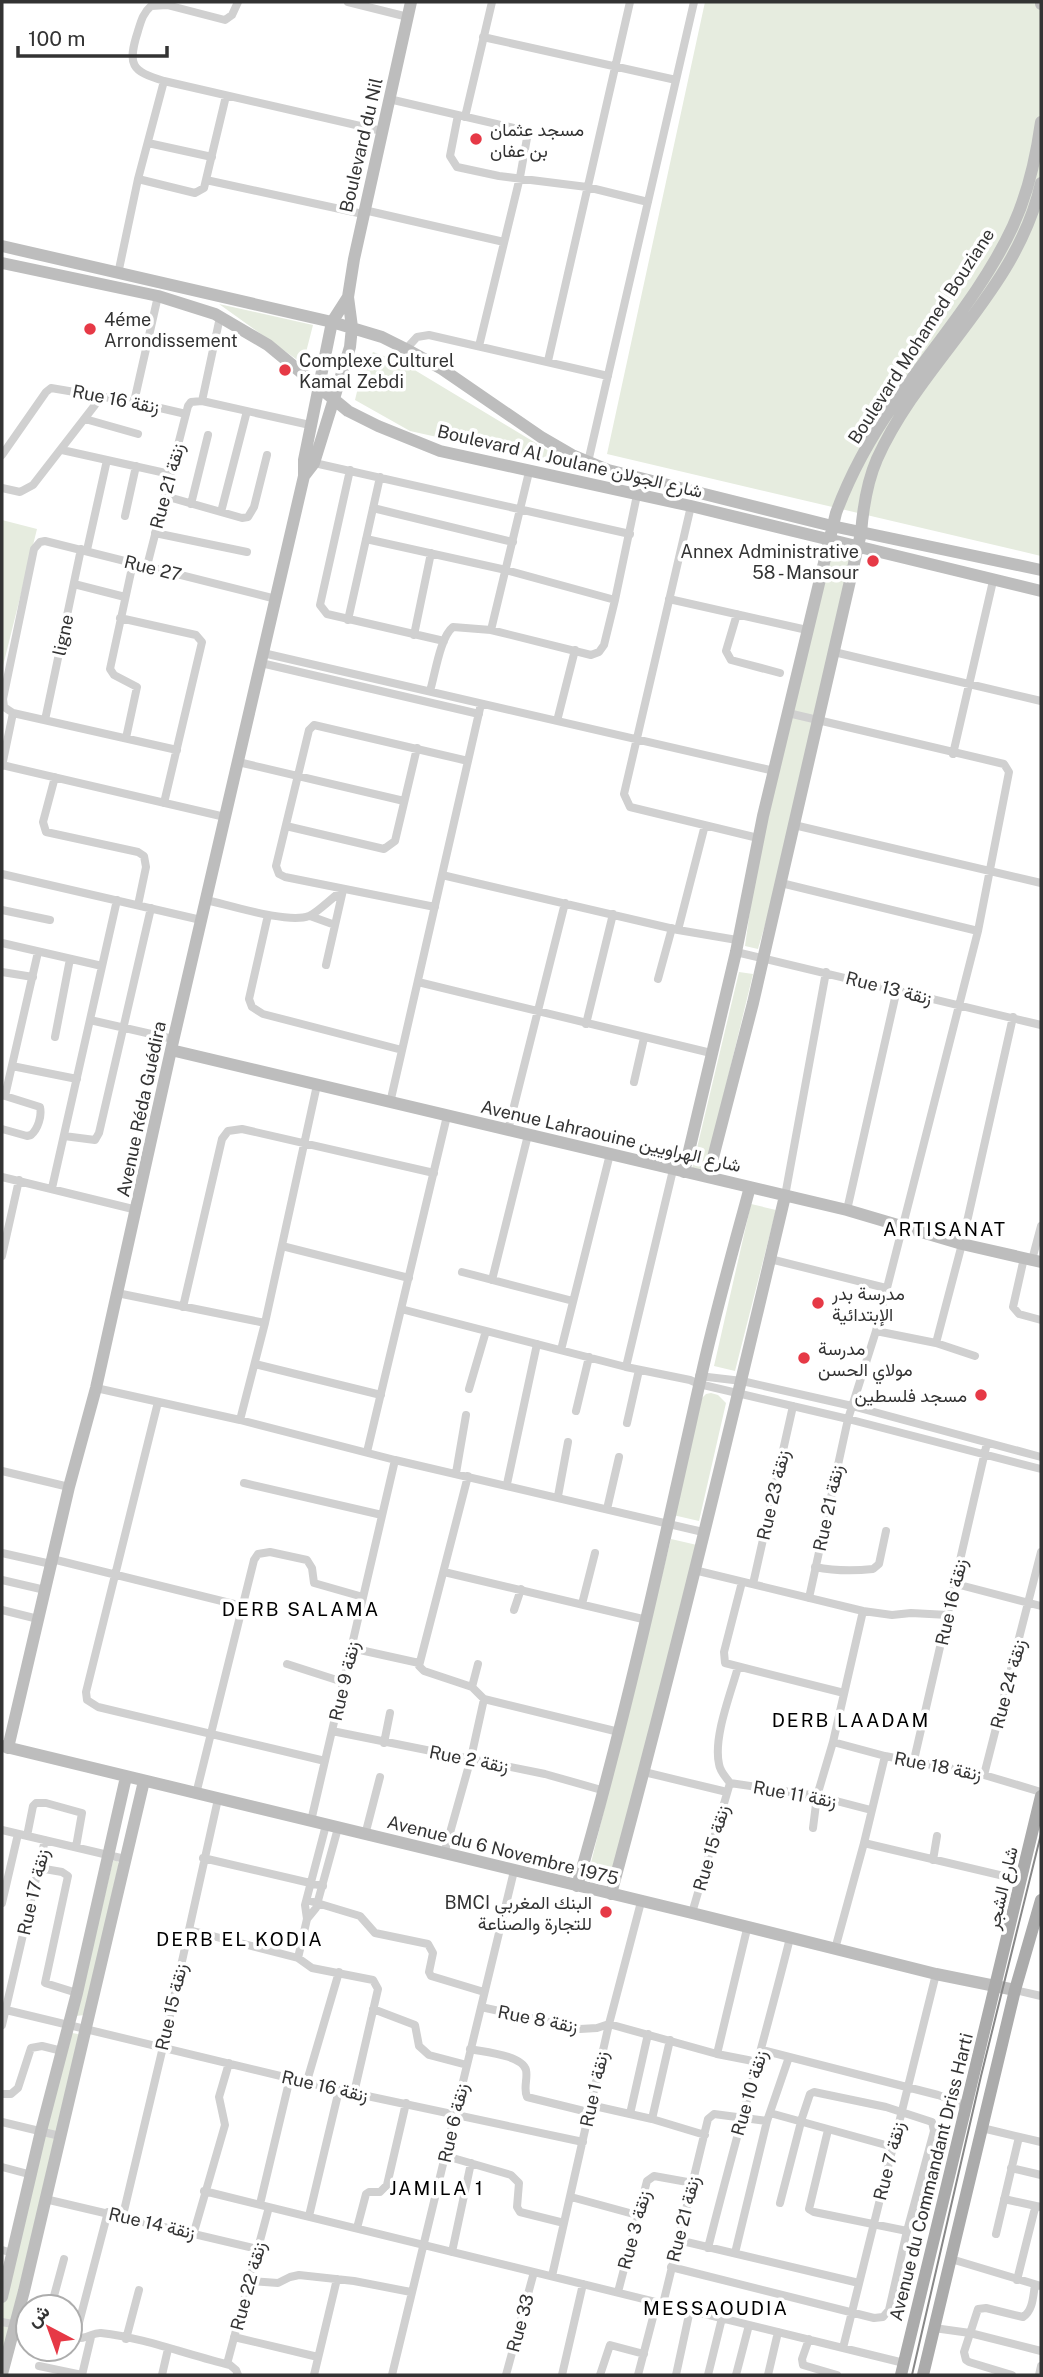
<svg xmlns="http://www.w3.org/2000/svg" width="1043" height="2377" viewBox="0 0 1043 2377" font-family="'Public Sans',Vazirmatn,sans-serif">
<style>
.green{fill:#e6ecdf}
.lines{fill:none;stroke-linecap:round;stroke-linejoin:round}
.street{stroke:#d0d0d0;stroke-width:8}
.secondary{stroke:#bdbdbd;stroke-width:12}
.primary{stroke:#ababab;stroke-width:12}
.tram{stroke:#888;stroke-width:2}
.poi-dot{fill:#e63946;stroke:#fff;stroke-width:2.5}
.labels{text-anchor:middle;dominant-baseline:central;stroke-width:7;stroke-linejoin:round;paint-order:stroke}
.poi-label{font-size:18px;fill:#333;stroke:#fff;text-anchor:start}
.street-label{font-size:18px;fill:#333;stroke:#fff}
.neighbourhood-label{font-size:19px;letter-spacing:2px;fill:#000;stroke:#fff}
</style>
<rect width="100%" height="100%" fill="#fff"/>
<!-- green -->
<path class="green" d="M705 2H1041V556L607 454Z
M219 304 313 325 303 364Z
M373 352 403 363 577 468 410 431 355 400 361 375Z
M2 520 37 529 2 670Z
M829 539 858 545 794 825 758 949 745 946 763 816Z
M739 972 753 974 705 1172 692 1169Z
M751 1204 776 1210 735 1371 714 1366Z
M711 1393 718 1395 726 1403 699 1521 673 1515 702 1398 706 1394Z
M671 1539 697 1545 612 1875 589 1871Z
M116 1860 119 1863 84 2015 76 2016 113 1861Z
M72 2033 78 2034 79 2037 2 2360V2305L42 2136Z"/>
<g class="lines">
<!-- street -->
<path class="street" d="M238 2 232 15 225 20 167 5 151 6C143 13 141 21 138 31 127 65 131 71 164 81L382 131
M348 2 408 17
M483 37 676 80
M389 99 518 129 527 138 520 177 479 346
M458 115 450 156 457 167 499 176 587 187 648 202
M465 117 492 2
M148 143 212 157
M138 179 195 193 204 188 226 96
M206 180 363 214
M364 210 504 242
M118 274 138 179 164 81
M406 349 417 337 429 335 608 376
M548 361 630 2
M202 401 220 317
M134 402 158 296
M85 419 138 434
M62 450 170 474
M2 455 46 392 51 388 134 402 186 414
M310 462 630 534
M588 462 694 2
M350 470 320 605 327 614 444 641
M2 488 20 492 33 485 95 405 96 397
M165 496 242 518 248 517 254 507 267 455
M191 504 208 435
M691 506 624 794 630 807 758 838
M373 508 513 542
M221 512 247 411
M125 516 136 466
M155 533 247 552
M366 539 506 570 615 600
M87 550 107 460
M147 566 188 406 191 402 202 401 310 425
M74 584 125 597
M669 599 807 630
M737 614 726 651 731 660 780 673
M120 618 196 635 202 642 164 803
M348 620 380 477
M491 630 529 472
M414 635 431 553
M834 652 1041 701
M263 653 774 771
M261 663 479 714
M430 691C435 675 440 637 453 627L491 630 591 655 599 652 604 645 615 600 637 495
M788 713 1004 764 1009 772 978 931 876 1331 848 1419 809 1598
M45 720 81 549
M557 721 575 650
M126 738 137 687 114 675 110 669 133 563
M177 750 13 713 4 707 3 699 34 549 40 542 45 541 276 599
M953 754 993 581
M238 762 404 801
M2 765 225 817
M2 766 13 713
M55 777 43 822 46 832 138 852 144 856 146 867 138 905
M794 825 1041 883
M286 826 384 849 395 841 417 748
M2 874 201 920
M442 875 678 930 737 940
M781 883 978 931
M206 900C229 905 288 924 309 916 316 914 335 895 343 890
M435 907 285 877 279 874 276 866 309 730 314 725 468 761
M2 910 50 920
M268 915 249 999 252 1007 263 1014 402 1050
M310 916 335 925
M678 930 705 825
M2 943 102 966
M736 952 1041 1025
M326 965 343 890
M2 972 33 977
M658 979 672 928
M418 982 711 1053
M90 1020 173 1039
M586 1024 613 914
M55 1037 70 959
M12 1066 77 1079
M634 1082 644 1038
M2 1095 5 1096 38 952
M390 1103 481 704
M2 1129 27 1136 31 1135C38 1129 42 1116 40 1107L5 1096
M508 1130 565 903
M64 1136 95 1140 99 1133 151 908
M2 1177 137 1210
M52 1188 117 900
M785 1196 826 972
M847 1210 897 989
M282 1246 409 1278
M2 1256 19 1180
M1024 1258 1013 1307 1019 1314 1041 1320
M770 1259 886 1288
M1032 1260 1041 1226
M462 1272 573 1301
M492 1280 528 1135
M117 1293 265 1323
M183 1307 222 1139 228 1131 242 1129 434 1173
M401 1309 626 1367 690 1380 699 1384 848 1419 1041 1469
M876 1331 936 1343 975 1356
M936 1343 962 1244 1013 1017
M561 1350 610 1154
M255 1364 381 1395
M626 1367 673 1170
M699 1376 742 1381 852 1406 1041 1457
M96 1388 240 1420 395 1460 703 1532
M469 1389 486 1331
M158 1402 86 1692 87 1700 98 1707 325 1761
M576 1411 589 1357
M240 1420 265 1323 317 1085
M627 1423 639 1370
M367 1452 447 1116
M2 1471 69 1487
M456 1473 466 1415
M468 1476 419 1666 424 1671 472 1687 484 1699 619 1732
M244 1483 382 1515
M507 1484 537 1344
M558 1496 568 1442
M607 1509 619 1457
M2 1553 51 1564
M52 1559 242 1606
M815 1567C835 1571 854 1571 873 1569L879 1564 886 1531
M694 1570 863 1611 892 1615 911 1613 948 1615
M444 1572 647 1620
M2 1580 45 1590
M742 1582 724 1652 725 1663 844 1693
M753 1584 793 1406
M956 1584 1041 1606
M582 1604 595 1553
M2 1610 38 1619
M514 1610 521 1589
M351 1648 419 1663
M287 1664 343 1682
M738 1667C731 1693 713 1737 719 1764 720 1772 726 1777 730 1783L817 1796 871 1810
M472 1687 478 1664
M332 1731 545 1774 605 1791
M833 1742 885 1756 984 1775 1041 1792
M384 1743 390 1713
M914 1760 987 1443
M644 1772 727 1792
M984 1775 1041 1552
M196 1794 254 1560 258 1554 270 1552 307 1560 312 1568 314 1583 363 1597
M311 1821 395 1460
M813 1828 817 1796 833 1742 863 1611
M2 1830 125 1859
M365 1835 380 1777
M27 1836 33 1806 36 1803H46L82 1813 76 1847
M864 1843 1021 1880
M444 1854 471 1758 484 1699
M203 1858 323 1886
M933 1860 937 1836
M39 1868 62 1872 68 1876 45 1983 77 1993
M307 1900 360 1916 375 1933 428 1944 433 1953 429 1972 431 1976 484 1992
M2 1903 18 1834
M692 1913 730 1783
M307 1919 316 1908 338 1828
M189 1930 298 1958 312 1968 373 1980 378 1989 354 2093
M835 1949 864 1843 885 1756
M298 1958 307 1919 305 1905 326 1825
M1015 1990 1041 1996
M481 2007 580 2029 597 2028 609 2024 717 2054 758 2062
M2 2009 339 2090 583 2142
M373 2009 415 2025 419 2046 429 2055 467 2065
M2 2025 45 1840
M470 2049C484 2052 522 2055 526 2070 528 2079 523 2088 527 2097L588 2112
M762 2050 938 2095 958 2102 966 2108
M717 2054 747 1929
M307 2081 339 1972
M2 2094H11L18 2088 31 2048 42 2046 62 2051
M590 2105 652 2119 705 2135
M770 2113 893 2147
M630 2114 648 2034
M652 2119 670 2040
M2 2122 60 2136
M982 2128 1041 2142
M828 2130 809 2209 814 2212 907 2231
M446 2156 511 2175 519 2183 517 2207 520 2212 564 2223
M2 2167 32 2175
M1011 2168 1041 2175
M204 2191 904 2363
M571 2197 637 2215
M45 2199 258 2249
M1004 2199 1036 2206
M260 2204 290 2078
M123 2215 163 2047 218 1799
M309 2216 339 2090
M357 2228 366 2194 369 2192H380L387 2185 406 2103
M194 2232 225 2125 219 2097 229 2063
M996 2234 1019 2137
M678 2240 859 2283
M708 2248C734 2144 764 2042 790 1938
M2 2250 13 2253
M452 2252 471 2163
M735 2253 767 2121 789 2057
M951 2259 1041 2286
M671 2267 874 2318 883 2317 889 2310 907 2231 934 2131 932 2122 886 2107 814 2092 810 2094 802 2118 780 2203
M552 2276 609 2024 641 1902
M1017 2280 1034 2212 1036 2206 1041 2207
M249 2281 278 2283 290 2277 299 2275 354 2281 411 2292
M618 2292 647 2181 654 2176 693 2183
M663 2304 708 2119 714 2114 767 2121
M51 2307 64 2259
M2 2322 28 2327
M934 2328 970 2333 1041 2351
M70 2337C88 2341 91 2332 101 2333 145 2338 188 2355 230 2365L236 2370 238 2375
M234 2337 318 2357
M75 2338 108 2212
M126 2339 139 2290
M809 2339 802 2359 803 2365 837 2375
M843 2348 936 1974
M227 2364 269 2207
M39 2366 82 2375
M82 2375 91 2337
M162 2375 168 2349
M314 2375 337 2279
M392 2375 514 1871
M506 2375 534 2272
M562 2375 583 2284
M600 2375 610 2345 644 2354
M638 2375 657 2302
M676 2375 690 2310
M708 2375 722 2318
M736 2375 749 2325
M768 2375 778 2332
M1012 2375 969 2362 966 2360 964 2352 978 2309 986 2308 1023 2317C1033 2311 1033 2296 1035 2285
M1039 2375 1041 2366"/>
<!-- secondary -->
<path class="secondary" d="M1041 2V4
M2 246 332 322 382 337 406 349 442 369 541 437 572 455 608 470 832 526 1041 570
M2 263 158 296 215 314 268 345 348 411 378 426 440 451 691 506 1041 591
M304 476 314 463 350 347 352 327 348 297 354 259 411 2
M171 1050 847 1210 962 1244 1041 1262
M684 1172 736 952 763 816 836 513C850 475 871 437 894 404 934 345 983 291 1013 226 1028 193 1036 158 1041 122
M708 1177 753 1003 861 533C863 508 867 482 877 459 921 361 1017 291 1041 183
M2 1746 692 1913 936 1974 1015 1990
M8 1748 69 1487 96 1388 171 1050 304 476V460L332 322 348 297
M577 1886C626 1718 663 1547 701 1377 715 1313 733 1250 750 1187
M611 1894C674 1662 730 1429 785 1196
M2 2297 41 2131 77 1993 126 1777
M2 2374 24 2291 144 1781"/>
<!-- primary -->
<path class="primary" d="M901 2375 1041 1796
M923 2375 1015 1990 1041 1900"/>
<!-- tram -->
<path class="tram" d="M912 2375 981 2076 1041 1834"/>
</g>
<!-- markers -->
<g class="poi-dot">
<circle cx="476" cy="139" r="7"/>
<circle cx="90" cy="329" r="7"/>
<circle cx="285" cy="370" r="7"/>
<circle cx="873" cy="561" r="7"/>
<circle cx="818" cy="1303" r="7"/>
<circle cx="804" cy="1358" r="7"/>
<circle cx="981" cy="1395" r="7"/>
<circle cx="606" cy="1912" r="7"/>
</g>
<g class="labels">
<!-- poi labels -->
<g class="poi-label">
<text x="490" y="129">مسجد عثمان<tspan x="490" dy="21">بن عفان</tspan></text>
<text x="104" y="319">4éme<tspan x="104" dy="21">Arrondissement</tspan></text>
<text x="299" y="360">Complexe Culturel<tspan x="299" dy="21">Kamal Zebdi</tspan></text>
<text x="859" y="551" text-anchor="end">Annex Administrative<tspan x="859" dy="21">58 - Mansour</tspan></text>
<text x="832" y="1293">مدرسة بدر<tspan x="832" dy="21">الإبتدائية</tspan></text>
<text x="818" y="1348">مدرسة<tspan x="818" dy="21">مولاي الحسن</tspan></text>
<text x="967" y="1395" text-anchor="end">مسجد فلسطين</text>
<text x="592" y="1902" text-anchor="end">BMCI البنك المغربي<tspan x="592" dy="21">للتجارة والصناعة</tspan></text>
</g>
<!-- street labels -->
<g class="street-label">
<text transform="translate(361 145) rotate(-77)">Boulevard du Nil</text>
<text transform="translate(921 336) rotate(-57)">Boulevard Mohamed Bouziane</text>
<text transform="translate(116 399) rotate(11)">Rue 16 زنقة</text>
<text transform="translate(570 461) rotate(13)">Boulevard Al Joulane شارع الجولان</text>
<text transform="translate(167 486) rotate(-75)">Rue 21 زنقة</text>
<text transform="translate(153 568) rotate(14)">Rue 27</text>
<text transform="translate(63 635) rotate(-78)">ligne</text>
<text transform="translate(889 988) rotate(14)">Rue 13 زنقة</text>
<text transform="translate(141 1109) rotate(-78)">Avenue Réda Guédira</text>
<text transform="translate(611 1136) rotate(13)">Avenue Lahraouine شارع الهراويين</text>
<text transform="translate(773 1495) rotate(-77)">Rue 23 زنقة</text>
<text transform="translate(828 1508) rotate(-78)">Rue 21 زنقة</text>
<text transform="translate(951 1602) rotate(-77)">Rue 16 زنقة</text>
<text transform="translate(344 1681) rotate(-77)">Rue 9 زنقة</text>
<text transform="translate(1008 1684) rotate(-75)">Rue 24 زنقة</text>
<text transform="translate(469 1759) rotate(11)">Rue 2 زنقة</text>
<text transform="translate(938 1766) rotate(11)">Rue 18 زنقة</text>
<text transform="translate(795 1794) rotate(10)">Rue 11 زنقة</text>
<text transform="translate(711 1848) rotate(-74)">Rue 15 زنقة</text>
<text transform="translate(503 1850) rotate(14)">Avenue du 6 Novembre 1975</text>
<text transform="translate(1002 1888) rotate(-77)">شارع الشجر</text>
<text transform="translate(33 1892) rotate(-77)">Rue 17 زنقة</text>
<text transform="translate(171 2007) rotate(-77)">Rue 15 زنقة</text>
<text transform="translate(538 2019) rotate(11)">Rue 8 زنقة</text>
<text transform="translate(325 2086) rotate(13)">Rue 16 زنقة</text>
<text transform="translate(594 2089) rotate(-78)">Rue 1 زنقة</text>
<text transform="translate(749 2093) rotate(-74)">Rue 10 زنقة</text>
<text transform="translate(453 2123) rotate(-77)">Rue 6 زنقة</text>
<text transform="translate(889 2161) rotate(-76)">Rue 7 زنقة</text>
<text transform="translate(931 2177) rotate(-76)">Avenue du Commandant Driss Harti</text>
<text transform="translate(683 2219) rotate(-76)">Rue 21 زنقة</text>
<text transform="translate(152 2223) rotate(13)">Rue 14 زنقة</text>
<text transform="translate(634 2230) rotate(-75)">Rue 3 زنقة</text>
<text transform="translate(248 2286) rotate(-75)">Rue 22 زنقة</text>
<text transform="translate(520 2323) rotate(-75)">Rue 33</text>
</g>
<!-- neighbourhood labels -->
<g class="neighbourhood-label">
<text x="945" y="1229">ARTISANAT</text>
<text x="301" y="1609">DERB SALAMA</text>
<text x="851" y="1720">DERB LAADAM</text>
<text x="240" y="1939">DERB EL KODIA</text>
<text x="437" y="2188">JAMILA 1</text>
<text x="716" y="2308">MESSAOUDIA</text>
</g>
</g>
<!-- border -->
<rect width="1043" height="2377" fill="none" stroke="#333333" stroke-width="7"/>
<!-- north arrow -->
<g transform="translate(49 2328) rotate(319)"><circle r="33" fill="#ffffff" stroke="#adadad" stroke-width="2"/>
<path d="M0-5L12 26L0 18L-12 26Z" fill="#e63946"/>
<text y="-10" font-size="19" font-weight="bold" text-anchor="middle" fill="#333333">ش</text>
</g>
<!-- scale -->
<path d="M18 46v10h149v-10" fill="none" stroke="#333333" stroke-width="3.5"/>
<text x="28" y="46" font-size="21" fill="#333333" stroke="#ffffff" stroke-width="5" paint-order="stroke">100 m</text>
</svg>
